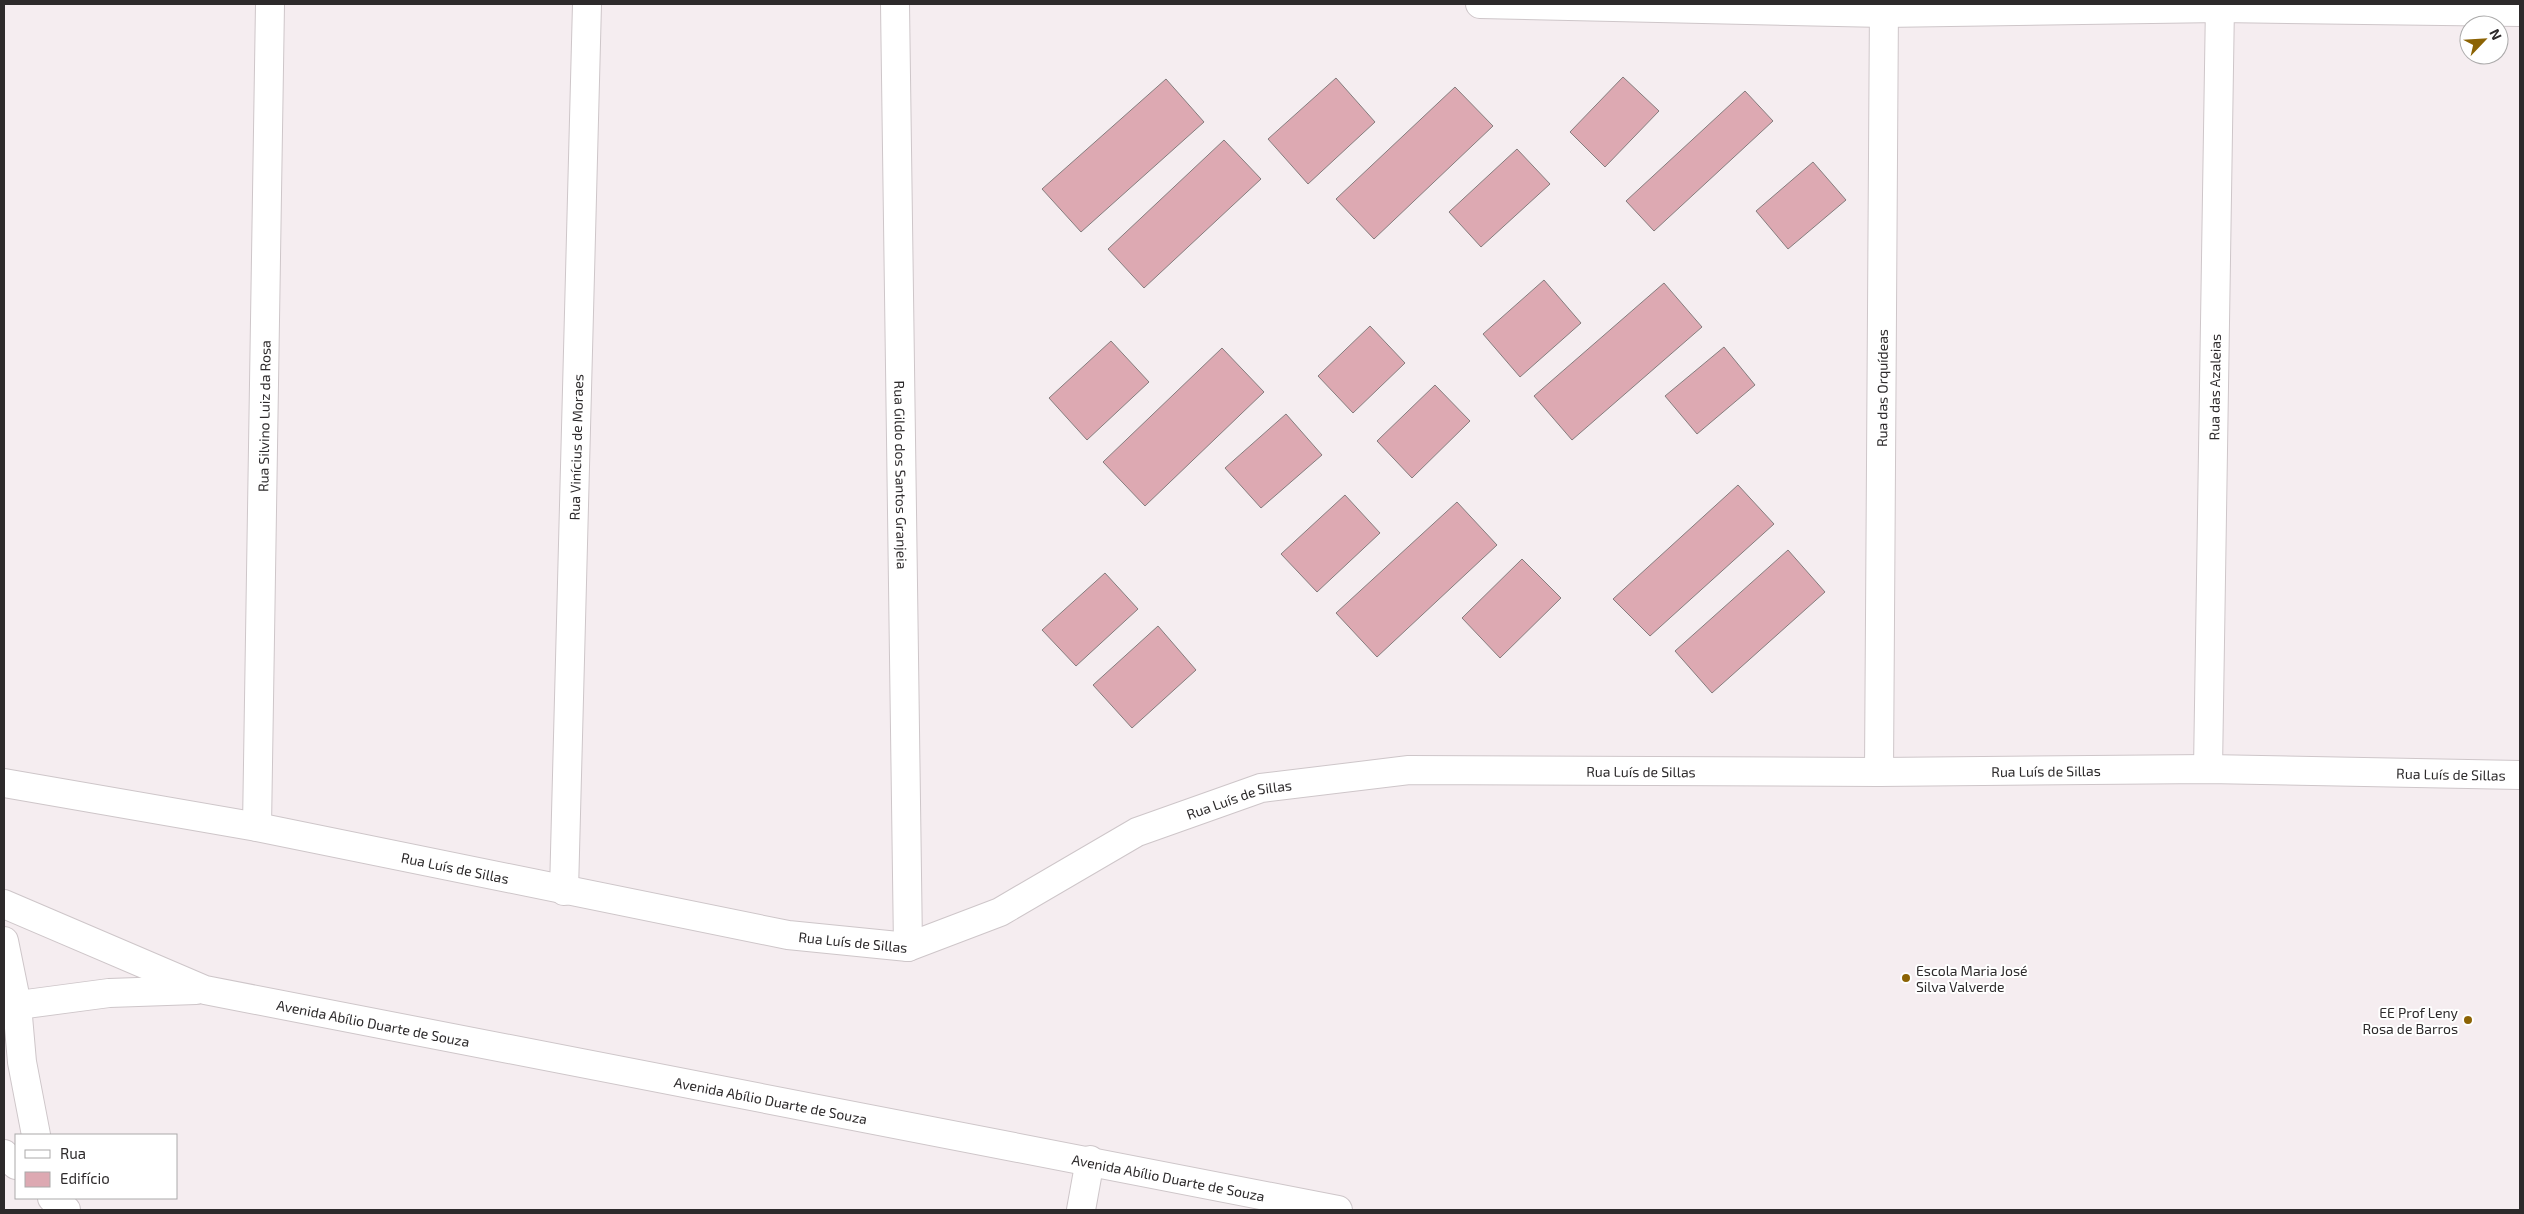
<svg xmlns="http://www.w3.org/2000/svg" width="2524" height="1214" viewBox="0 0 2524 1214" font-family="'Exo 2',sans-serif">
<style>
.building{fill:#dda9b2;stroke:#857d7e}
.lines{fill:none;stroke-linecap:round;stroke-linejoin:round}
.street-casing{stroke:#cec6c9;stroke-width:30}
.secondary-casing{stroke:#cec6c9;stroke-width:30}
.street{stroke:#fff;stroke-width:28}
.secondary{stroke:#fff;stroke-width:28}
.poi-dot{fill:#8c6304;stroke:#fff;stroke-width:2}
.labels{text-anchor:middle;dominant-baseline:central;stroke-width:4;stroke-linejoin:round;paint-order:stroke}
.street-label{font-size:14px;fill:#2d2a2b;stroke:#fff}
.poi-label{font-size:14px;fill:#2d2a2b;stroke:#fff;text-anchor:start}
</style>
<rect width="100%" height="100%" fill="#f5edf0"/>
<!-- building -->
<path class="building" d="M1623 77 1659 111 1605 167 1570 132Z
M1336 78 1375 122 1308 184 1268 139Z
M1166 79 1204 122 1081 232 1042 189Z
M1455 87 1493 126 1374 239 1336 199Z
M1745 91 1773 121 1654 231 1626 201Z
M1224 140 1261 179 1144 288 1108 249Z
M1517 149 1550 184 1481 247 1449 212Z
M1813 162 1846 200 1788 249 1756 211Z
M1544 280 1581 323 1520 377 1483 334Z
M1664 283 1702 327 1572 440 1534 396Z
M1370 326 1405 363 1353 413 1318 376Z
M1111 341 1149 382 1087 440 1049 398Z
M1724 347 1755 385 1697 434 1665 396Z
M1222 348 1264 392 1145 506 1103 462Z
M1435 385 1470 421 1412 478 1377 441Z
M1286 414 1322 455 1261 508 1225 468Z
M1738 485 1774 524 1650 636 1613 599Z
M1345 495 1380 533 1317 592 1281 554Z
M1457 502 1497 545 1377 657 1336 613Z
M1788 550 1825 592 1712 693 1675 651Z
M1522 559 1561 598 1500 658 1462 618Z
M1105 573 1138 609 1076 666 1042 630Z
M1158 626 1196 670 1132 728 1093 685Z"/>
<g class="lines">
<defs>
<g id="street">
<path id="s1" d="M895 4 908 947"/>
<path d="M1480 4 1884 13 2220 8 2520 12"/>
<path id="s2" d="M2208 769 2220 4"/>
<path id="s3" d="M1879 772 1884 4"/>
<path id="s4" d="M4 783 257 827 788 935 908 947 1000 912 1137 832 1261 788 1409 770 1879 772 2208 769 2520 775"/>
<path id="s5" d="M257 827 270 4"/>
<path id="s6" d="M564 891 587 4"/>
<path d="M1081 1210 1090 1160"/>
</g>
<g id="secondary">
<path id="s7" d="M4 904 205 990 1338 1210"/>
<path d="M4 941 17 1005 22 1062 36 1135"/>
<path d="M4 1007 109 993 196 990"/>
<path d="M4 1154 16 1165"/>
<path d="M52 1198 66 1210"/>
</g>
</defs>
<!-- street casing -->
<use href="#street" class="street-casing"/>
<!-- secondary casing -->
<use href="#secondary" class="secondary-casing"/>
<!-- street -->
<use href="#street" class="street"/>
<!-- secondary -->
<use href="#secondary" class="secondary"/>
</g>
<!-- markers -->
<g class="poi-dot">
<circle cx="1906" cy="978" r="5"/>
<circle cx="2468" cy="1020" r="5"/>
</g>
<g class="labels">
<!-- street labels -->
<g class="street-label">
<text stroke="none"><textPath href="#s2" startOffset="382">Rua das Azaleias</textPath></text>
<text stroke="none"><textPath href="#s3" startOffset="384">Rua das Orquídeas</textPath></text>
<text stroke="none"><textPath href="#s5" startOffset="411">Rua Silvino Luiz da Rosa</textPath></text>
<text stroke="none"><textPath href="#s6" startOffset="444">Rua Vinícius de Moraes</textPath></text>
<text stroke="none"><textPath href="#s1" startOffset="471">Rua Gildo dos Santos Granjeia</textPath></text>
<text stroke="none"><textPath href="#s4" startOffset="1689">Rua Luís de Sillas</textPath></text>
<text stroke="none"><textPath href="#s4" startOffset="2094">Rua Luís de Sillas</textPath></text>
<text stroke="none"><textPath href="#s4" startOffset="2499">Rua Luís de Sillas</textPath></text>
<text stroke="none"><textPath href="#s4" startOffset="1284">Rua Luís de Sillas</textPath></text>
<text stroke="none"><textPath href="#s4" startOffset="459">Rua Luís de Sillas</textPath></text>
<text stroke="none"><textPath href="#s4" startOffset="864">Rua Luís de Sillas</textPath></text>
<text stroke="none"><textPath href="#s7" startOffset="390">Avenida Abílio Duarte de Souza</textPath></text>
<text stroke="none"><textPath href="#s7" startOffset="795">Avenida Abílio Duarte de Souza</textPath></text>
<text stroke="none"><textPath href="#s7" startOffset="1200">Avenida Abílio Duarte de Souza</textPath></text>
</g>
<!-- poi labels -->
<g class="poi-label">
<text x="1916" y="970">Escola Maria José<tspan x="1916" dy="16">Silva Valverde</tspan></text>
<text x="2458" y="1012" text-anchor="end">EE Prof Leny<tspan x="2458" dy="16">Rosa de Barros</tspan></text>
</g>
</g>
<!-- border -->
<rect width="2524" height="1214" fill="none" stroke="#2d2a2b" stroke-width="10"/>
<!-- legend -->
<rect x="15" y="1134" width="162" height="65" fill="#ffffff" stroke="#abaaaa"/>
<rect x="25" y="1150" width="25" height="8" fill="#ffffff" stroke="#abaaaa"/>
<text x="60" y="1159" font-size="15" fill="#2d2a2b">Rua</text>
<rect x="25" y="1172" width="25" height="15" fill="#dda9b2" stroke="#abaaaa"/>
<text x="60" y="1184" font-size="15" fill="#2d2a2b">Edifício</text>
<!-- north arrow -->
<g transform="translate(2484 40) rotate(65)"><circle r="24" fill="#ffffff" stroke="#abaaaa"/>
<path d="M0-4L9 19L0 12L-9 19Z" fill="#8c6304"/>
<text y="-8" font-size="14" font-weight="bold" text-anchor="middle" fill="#2d2a2b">N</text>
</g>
</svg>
